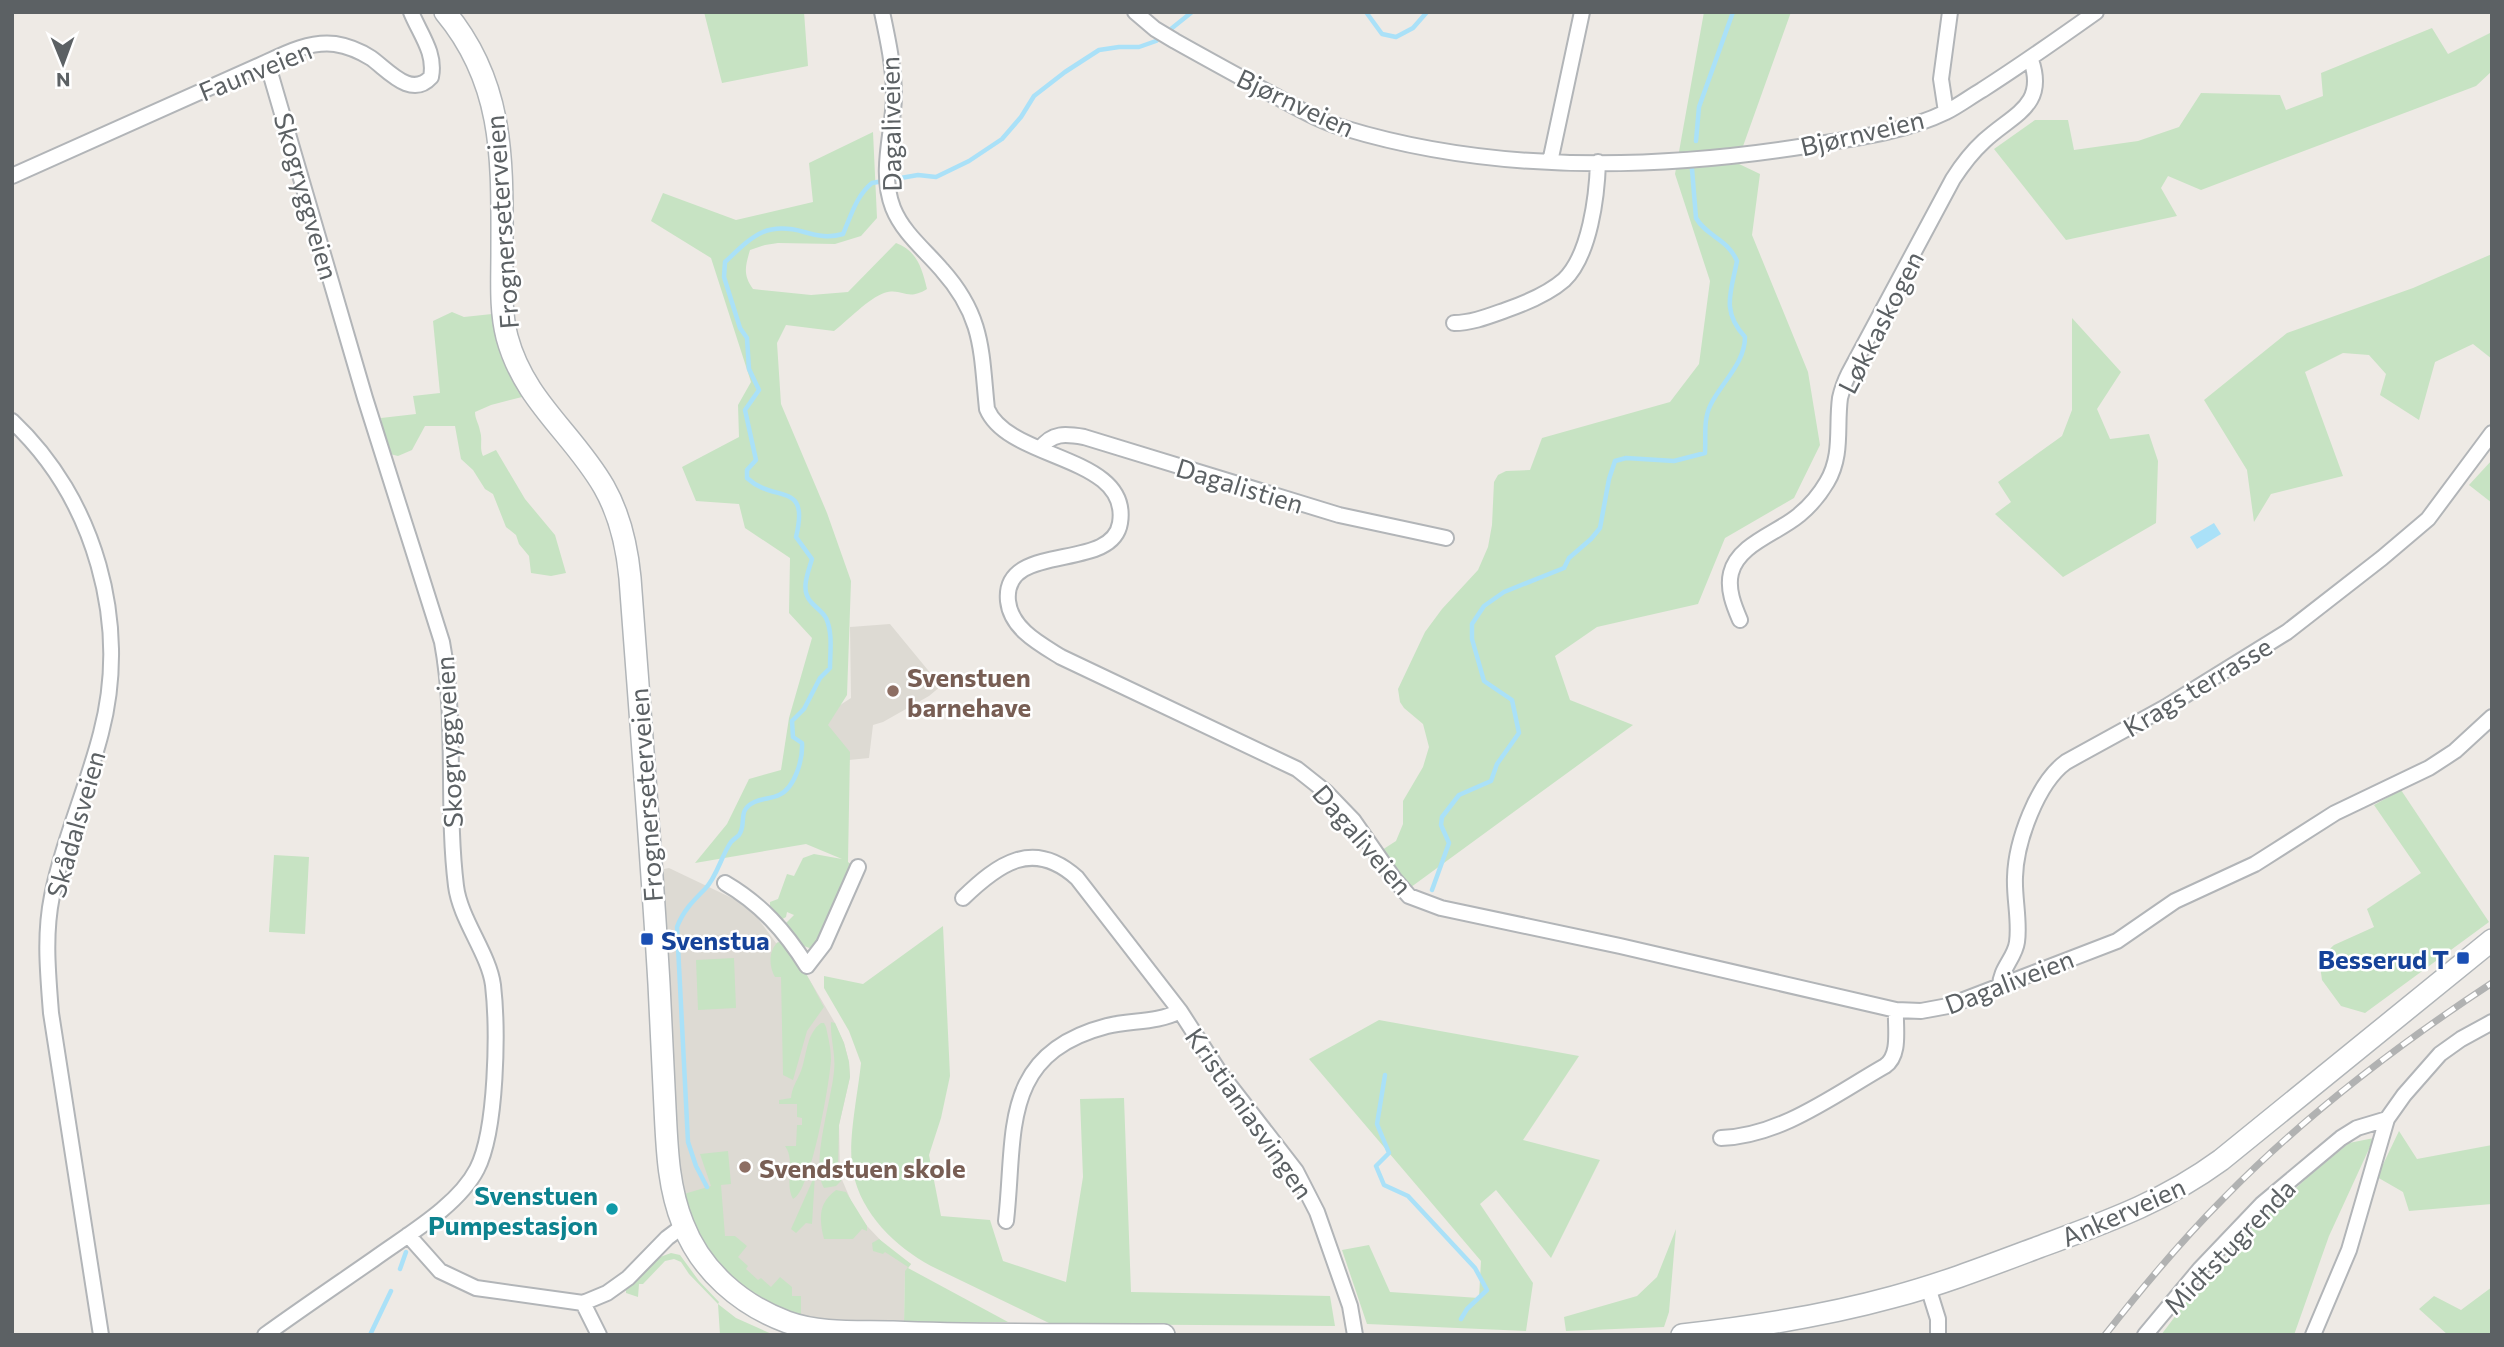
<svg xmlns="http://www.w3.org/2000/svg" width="2504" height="1347" viewBox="0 0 2504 1347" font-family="Commissioner,sans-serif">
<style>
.education{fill:#dddad3}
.green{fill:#c7e3c3}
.water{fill:#aae1f8}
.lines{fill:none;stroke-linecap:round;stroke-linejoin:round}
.stream{stroke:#aae1f8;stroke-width:4.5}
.street-casing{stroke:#b2b5b8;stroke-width:18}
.secondary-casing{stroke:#b1b5b8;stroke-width:24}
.street{stroke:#fff;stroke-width:14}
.secondary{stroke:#fff;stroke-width:21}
.rail-casing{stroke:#b1b2b2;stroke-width:7}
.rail{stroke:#fff;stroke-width:4.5;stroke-dasharray:13;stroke-linecap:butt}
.education-dot{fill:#8d6e63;stroke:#fff;stroke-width:2.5}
.transit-dot{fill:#1a4fb4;stroke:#fff;stroke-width:2.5}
.culture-dot{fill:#0f9aa8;stroke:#fff;stroke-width:2.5}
.labels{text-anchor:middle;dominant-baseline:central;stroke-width:5;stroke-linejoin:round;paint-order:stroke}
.street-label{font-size:26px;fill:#5c6164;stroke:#fff}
.education-label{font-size:26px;font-weight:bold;fill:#785e54;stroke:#fff;text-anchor:start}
.transit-label{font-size:26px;font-weight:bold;fill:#164399;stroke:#fff;text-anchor:start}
.culture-label{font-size:26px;font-weight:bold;fill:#0d838f;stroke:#fff;text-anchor:end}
</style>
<rect width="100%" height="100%" fill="#eeeae5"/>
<!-- education -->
<path class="education" d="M890 624 941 686 929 696 883 722 873 725 869 758 819 763 817 720 851 698 850 627Z
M669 868 736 900 756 916 776 943 780 942 805 972 835 1023 844 1043 849 1062 850 1077 839 1125 840 1175 855 1210 867 1226 888 1248 911 1264 905 1272 904 1323 827 1319 801 1315 772 1304 686 1204 678 1160 663 916 664 872V869Z"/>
<!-- green -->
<path class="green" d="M704 12H804L808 66 722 83Z
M1704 12H1791L1737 163 1760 174 1752 235 1808 372 1820 445 1794 498 1725 538 1698 604 1597 627 1555 656 1570 700 1633 725 1407 890 1382 850 1396 841 1403 824V801L1423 767 1429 747 1423 724 1404 708 1400 702 1398 689 1425 632 1442 609 1478 570 1488 547 1492 525 1494 482 1498 475 1506 471 1530 470 1542 438 1670 402 1699 364 1710 281 1675 174Z
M2432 28 2448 54 2492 32V71L2476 86 2201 190 2168 176 2161 188 2177 216 2066 240 1994 149 2035 120H2068L2074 150 2138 141 2179 127 2201 93 2280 95 2286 110 2323 96 2321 73Z
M873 132 877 218 861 236 835 244 778 243 765 245 750 250C745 267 743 275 753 289L811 295 848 292 896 243C917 251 922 268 927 289 906 302 903 287 884 293 869 298 847 321 834 331L786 325 777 343 781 404 827 513 851 581 847 695 828 725 850 752 848 862 853 866 820 944 812 949 804 946 785 924 794 915 787 912 786 917 781 920 770 907V902L778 899 787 874 794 876 803 858 814 854 842 859 806 844 695 863 727 824 749 779 781 770 789 718 812 638 789 613 790 558 745 528 739 504 696 501 682 467 739 437 738 405 751 382 711 258 651 221 663 193 736 220 813 202 809 163Z
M2492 254V359L2473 344 2435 362 2419 420 2380 395 2386 374 2369 355 2343 353 2305 372 2343 476 2271 494 2254 522 2247 470 2204 400 2287 333 2413 288Z
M452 312 464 317 492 314 501 357 522 397 491 405 475 412C475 419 479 424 480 431 483 440 479 447 483 456L496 450 525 499 555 535 566 573 551 576 531 573 529 556 519 544 516 535 506 527 493 494 485 489 473 470 461 459 455 426H425L412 450 398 456 390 454 384 444 381 418 416 414 413 396 440 393 433 321Z
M2072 318 2121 372 2097 409 2110 439 2149 434 2158 461 2156 523 2063 577 1995 514 2011 502 1998 482 2062 436 2072 410Z
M2492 460V503L2469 485Z
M2401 790 2489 922 2365 1013 2341 1006 2322 980 2319 959 2334 945 2374 927 2367 909 2421 873 2374 805Z
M274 855 309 857 305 934 269 932Z
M943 926 950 1076 941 1118 929 1155 941 1216 990 1220 1003 1261 1066 1282 1083 1177 1080 1099 1124 1098 1131 1292 1330 1296 1335 1326 1051 1324 931 1266C896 1247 861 1214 853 1172 847 1143 858 1094 861 1063L849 1031 824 988V976L863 984Z
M778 942C795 947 815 991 824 1007L807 1031 793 1080 783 1075 781 977H775C769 967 768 951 778 942Z
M734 958 736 1008 698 1010 696 960Z
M1379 1020 1579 1056 1523 1140 1600 1160 1551 1258 1496 1190 1480 1204 1533 1283 1526 1331 1367 1324 1342 1250 1369 1245 1390 1292 1479 1298 1481 1261 1309 1059Z
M831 1022 835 1023 844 1043 849 1062 850 1077 839 1125 838 1164 841 1181 836 1186 824 1188C810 1166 832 1098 834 1071 836 1054 830 1038 831 1022Z
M821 1023H824L826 1027C828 1037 831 1048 831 1059 830 1082 811 1192 793 1199 784 1183 796 1161 785 1146H796L797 1125H802V1118L797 1117V1104H779V1100L791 1098C792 1087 797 1081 801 1071 807 1055 806 1034 821 1023Z
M2399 1131 2417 1159 2492 1145V1204L2409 1211 2403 1192 2377 1177Z
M2374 1138 2329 1236 2294 1335H2161L2186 1302 2249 1231 2309 1176 2349 1143Z
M728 1151 731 1184 721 1185 725 1236H735L747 1246 738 1257 748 1266 746 1269 758 1280 761 1278 771 1287 780 1277 792 1287V1296H801V1315C740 1297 701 1254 684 1194L711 1186 700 1154Z
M815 1175 812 1224 806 1223 796 1233 791 1229Z
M836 1190 846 1192 867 1226V1231L862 1229 853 1239H824C819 1219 818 1203 836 1190Z
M1676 1229 1669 1312 1664 1327 1566 1331 1564 1317 1637 1296 1657 1277Z
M879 1239 911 1264 908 1268 1008 1322 904 1323 905 1271 908 1267 885 1252 883 1254 873 1251 872 1243Z
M671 1253 680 1255 699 1281 719 1302 718 1304 736 1318 774 1335H720L718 1304 689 1274 681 1262 674 1259 665 1261 643 1284H639L638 1297 626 1293V1290L660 1257Z
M2492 1287V1335H2472L2470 1333 2448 1335 2419 1309 2434 1296 2461 1310Z"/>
<!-- water -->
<path class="water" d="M2214 523 2221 534 2197 549 2190 537Z"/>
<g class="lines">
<!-- stream -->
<path class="stream" d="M1366 12 1382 34 1396 37 1413 28 1427 12
M1696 141 1699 107 1733 12
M1432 890 1449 843 1441 825 1442 817 1459 795 1491 781 1497 764 1519 733 1512 700 1484 681 1472 639V624L1484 606 1504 592 1564 568 1569 558 1591 539 1600 528 1609 479 1615 461 1626 458 1674 461 1705 453C1706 436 1703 419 1711 404 1722 382 1745 363 1745 337 1721 311 1731 292 1737 261 1727 238 1707 237 1696 218L1692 169
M1385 1075 1377 1124 1389 1153 1376 1166 1384 1185 1408 1196 1475 1268 1487 1290 1467 1309 1461 1319
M707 1187 696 1166 688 1142 677 927C683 911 693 901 705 889 717 877 721 856 731 842 732 841 738 836 739 835 745 827 741 817 745 810 752 798 769 800 779 795 795 788 803 759 802 743L793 737 792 721 804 709 820 678 830 668C830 652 833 633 826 618 822 611 816 608 811 602 800 590 808 573 812 559L796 537C810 480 775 504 747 478V470L756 460 745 410 759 390 749 369 747 338 740 328 724 277 725 262C752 237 765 221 804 232 818 236 829 238 843 234 851 216 856 196 872 183L918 175 936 177 969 161 1002 139 1021 117 1034 96 1065 72 1099 50 1119 47H1139L1156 41 1192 12
M400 1269 406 1252
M370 1335 391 1291"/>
<defs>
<path id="street" d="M882 12C888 40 894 68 894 97 893 133 879 172 893 208 903 233 925 250 942 270 984 317 981 352 987 409 1009 461 1131 455 1120 523 1112 573 1002 540 1008 601 1011 629 1040 644 1061 657L1297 769 1326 792 1353 820 1394 879 1409 896 1441 908 1620 946 1896 1010 1921 1011 1948 1006 2117 941 2175 901 2255 864 2335 813 2429 768 2455 751 2492 717
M1135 12 1155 29 1175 41C1207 59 1240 77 1273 95 1296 107 1319 121 1344 128 1495 174 1658 170 1812 145 1857 138 1905 132 1946 112 1958 106 1970 97 1982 90 2021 65 2058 39 2096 12
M1946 112 1941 79 1950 12
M1550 162 1582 12
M12 176 267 62C288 52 311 41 335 44 348 46 360 51 371 58 388 70 411 99 431 77 436 53 420 34 411 12
M1454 323C1472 323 1489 316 1506 310 1526 303 1548 294 1564 280 1590 255 1597 196 1598 162
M12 421C95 499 130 623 101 733 87 788 63 841 52 896 44 935 48 974 51 1013L101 1335
M1040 449C1052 432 1066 434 1084 437L1339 515 1446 538
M1740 620C1734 606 1727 589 1731 573 1738 544 1778 533 1799 515 1810 506 1820 494 1827 482 1843 455 1836 427 1840 398 1842 389 1845 381 1849 373L1953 179C1962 165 1972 152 1984 141 2013 114 2047 106 2031 60
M725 883C761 904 785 931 807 966L824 944 858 867
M963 898C998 864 1033 838 1077 878L1180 1011 1220 1073 1296 1171 1317 1212 1350 1306 1355 1335
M2000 986C2000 969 2015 958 2017 942 2020 921 2014 898 2015 877 2016 842 2037 783 2066 762L2166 707 2287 632 2382 558 2428 519 2492 433
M1721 1138C1781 1136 1834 1095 1885 1066 1901 1055 1895 1028 1896 1010
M1006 1221C1016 1133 999 1054 1107 1026 1132 1020 1157 1023 1180 1011
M408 1235 440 1271 476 1288 583 1303 607 1293 628 1278 667 1238 683 1226
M1928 1287 1938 1319V1335
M583 1303 599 1335
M265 1335C301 1309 338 1284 374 1259 407 1235 458 1206 477 1169 497 1130 498 1029 493 985 489 954 460 919 456 886 446 805 457 722 442 642L365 398 267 62
M2145 1335 2200 1269 2262 1204 2341 1138 2357 1128 2387 1119
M2313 1335 2349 1250 2387 1119 2404 1095 2440 1054 2461 1039 2492 1022"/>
<path id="secondary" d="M445 12C506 85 502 164 502 253 502 281 500 310 507 337 524 401 573 433 604 487 620 515 627 547 630 578 640 713 651 849 659 984 661 1026 663 1067 665 1108 667 1148 668 1187 683 1224 701 1271 741 1305 787 1322 820 1334 858 1331 893 1332 983 1336 1074 1334 1164 1335
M1682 1335C1753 1327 1824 1316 1893 1297 1942 1284 1991 1265 2039 1247 2106 1222 2162 1203 2221 1160L2492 940"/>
</defs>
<!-- street casing -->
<use href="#street" class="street-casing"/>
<!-- secondary casing -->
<use href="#secondary" class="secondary-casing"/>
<!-- street -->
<use href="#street" class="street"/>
<!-- secondary -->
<use href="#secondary" class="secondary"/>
<defs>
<path id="rail" d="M2105 1335C2142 1288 2181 1241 2223 1199 2303 1117 2396 1046 2492 983"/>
</defs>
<!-- rail casing -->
<use href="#rail" class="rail-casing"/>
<!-- rail -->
<use href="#rail" class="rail"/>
</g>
<!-- markers -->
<g class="education-dot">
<circle cx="893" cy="691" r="7"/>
<circle cx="745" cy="1167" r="7"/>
</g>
<g class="transit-dot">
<rect x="640" y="932" width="14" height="14" rx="3.5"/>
<rect x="2456" y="951" width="14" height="14" rx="3.5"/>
</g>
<circle class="culture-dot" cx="612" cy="1209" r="7"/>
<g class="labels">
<!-- street labels -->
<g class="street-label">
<text transform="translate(255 70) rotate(-22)">Faunveien</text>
<text transform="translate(1296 102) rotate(25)">Bjørnveien</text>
<text transform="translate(890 124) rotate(-91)">Dagaliveien</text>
<text transform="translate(1862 132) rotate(-13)">Bjørnveien</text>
<text transform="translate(307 196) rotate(74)">Skogryggveien</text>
<text transform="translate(501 222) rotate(-94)">Frognerseterveien</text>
<text transform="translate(1880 322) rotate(-63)">Løkkaskogen</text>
<text transform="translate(1240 485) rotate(17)">Dagalistien</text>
<text transform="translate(2197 686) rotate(-31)">Krags terrasse</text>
<text transform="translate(448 742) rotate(-93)">Skogryggveien</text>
<text transform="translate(645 795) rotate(-94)">Frognerseterveien</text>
<text transform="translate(75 824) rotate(-74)">Skådalsveien</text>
<text transform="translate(1363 839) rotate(49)">Dagaliveien</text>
<text transform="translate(2009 981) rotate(-21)">Dagaliveien</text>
<text transform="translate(1250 1113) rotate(55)">Kristianiasvingen</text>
<text transform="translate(2123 1211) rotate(-24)">Ankerveien</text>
<text transform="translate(2229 1246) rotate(-46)">Midtstugrenda</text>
</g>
<!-- education labels -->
<g class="education-label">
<text x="907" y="676">Svenstuen<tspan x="907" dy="30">barnehave</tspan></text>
<text x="759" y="1167">Svendstuen skole</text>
</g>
<!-- transit labels -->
<g class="transit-label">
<text x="661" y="939">Svenstua</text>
<text x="2449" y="958" text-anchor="end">Besserud T</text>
</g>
<!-- culture labels -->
<g class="culture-label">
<text x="598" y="1194">Svenstuen<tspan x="598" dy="30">Pumpestasjon</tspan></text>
</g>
</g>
<!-- border -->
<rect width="2504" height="1347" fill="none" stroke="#5c6164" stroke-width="28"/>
<!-- north arrow -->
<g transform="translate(63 63) rotate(179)" stroke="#ffffff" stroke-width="5" paint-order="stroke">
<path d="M0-5L12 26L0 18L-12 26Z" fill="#5c6164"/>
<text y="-10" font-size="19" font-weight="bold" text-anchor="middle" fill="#5c6164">N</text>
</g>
</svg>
